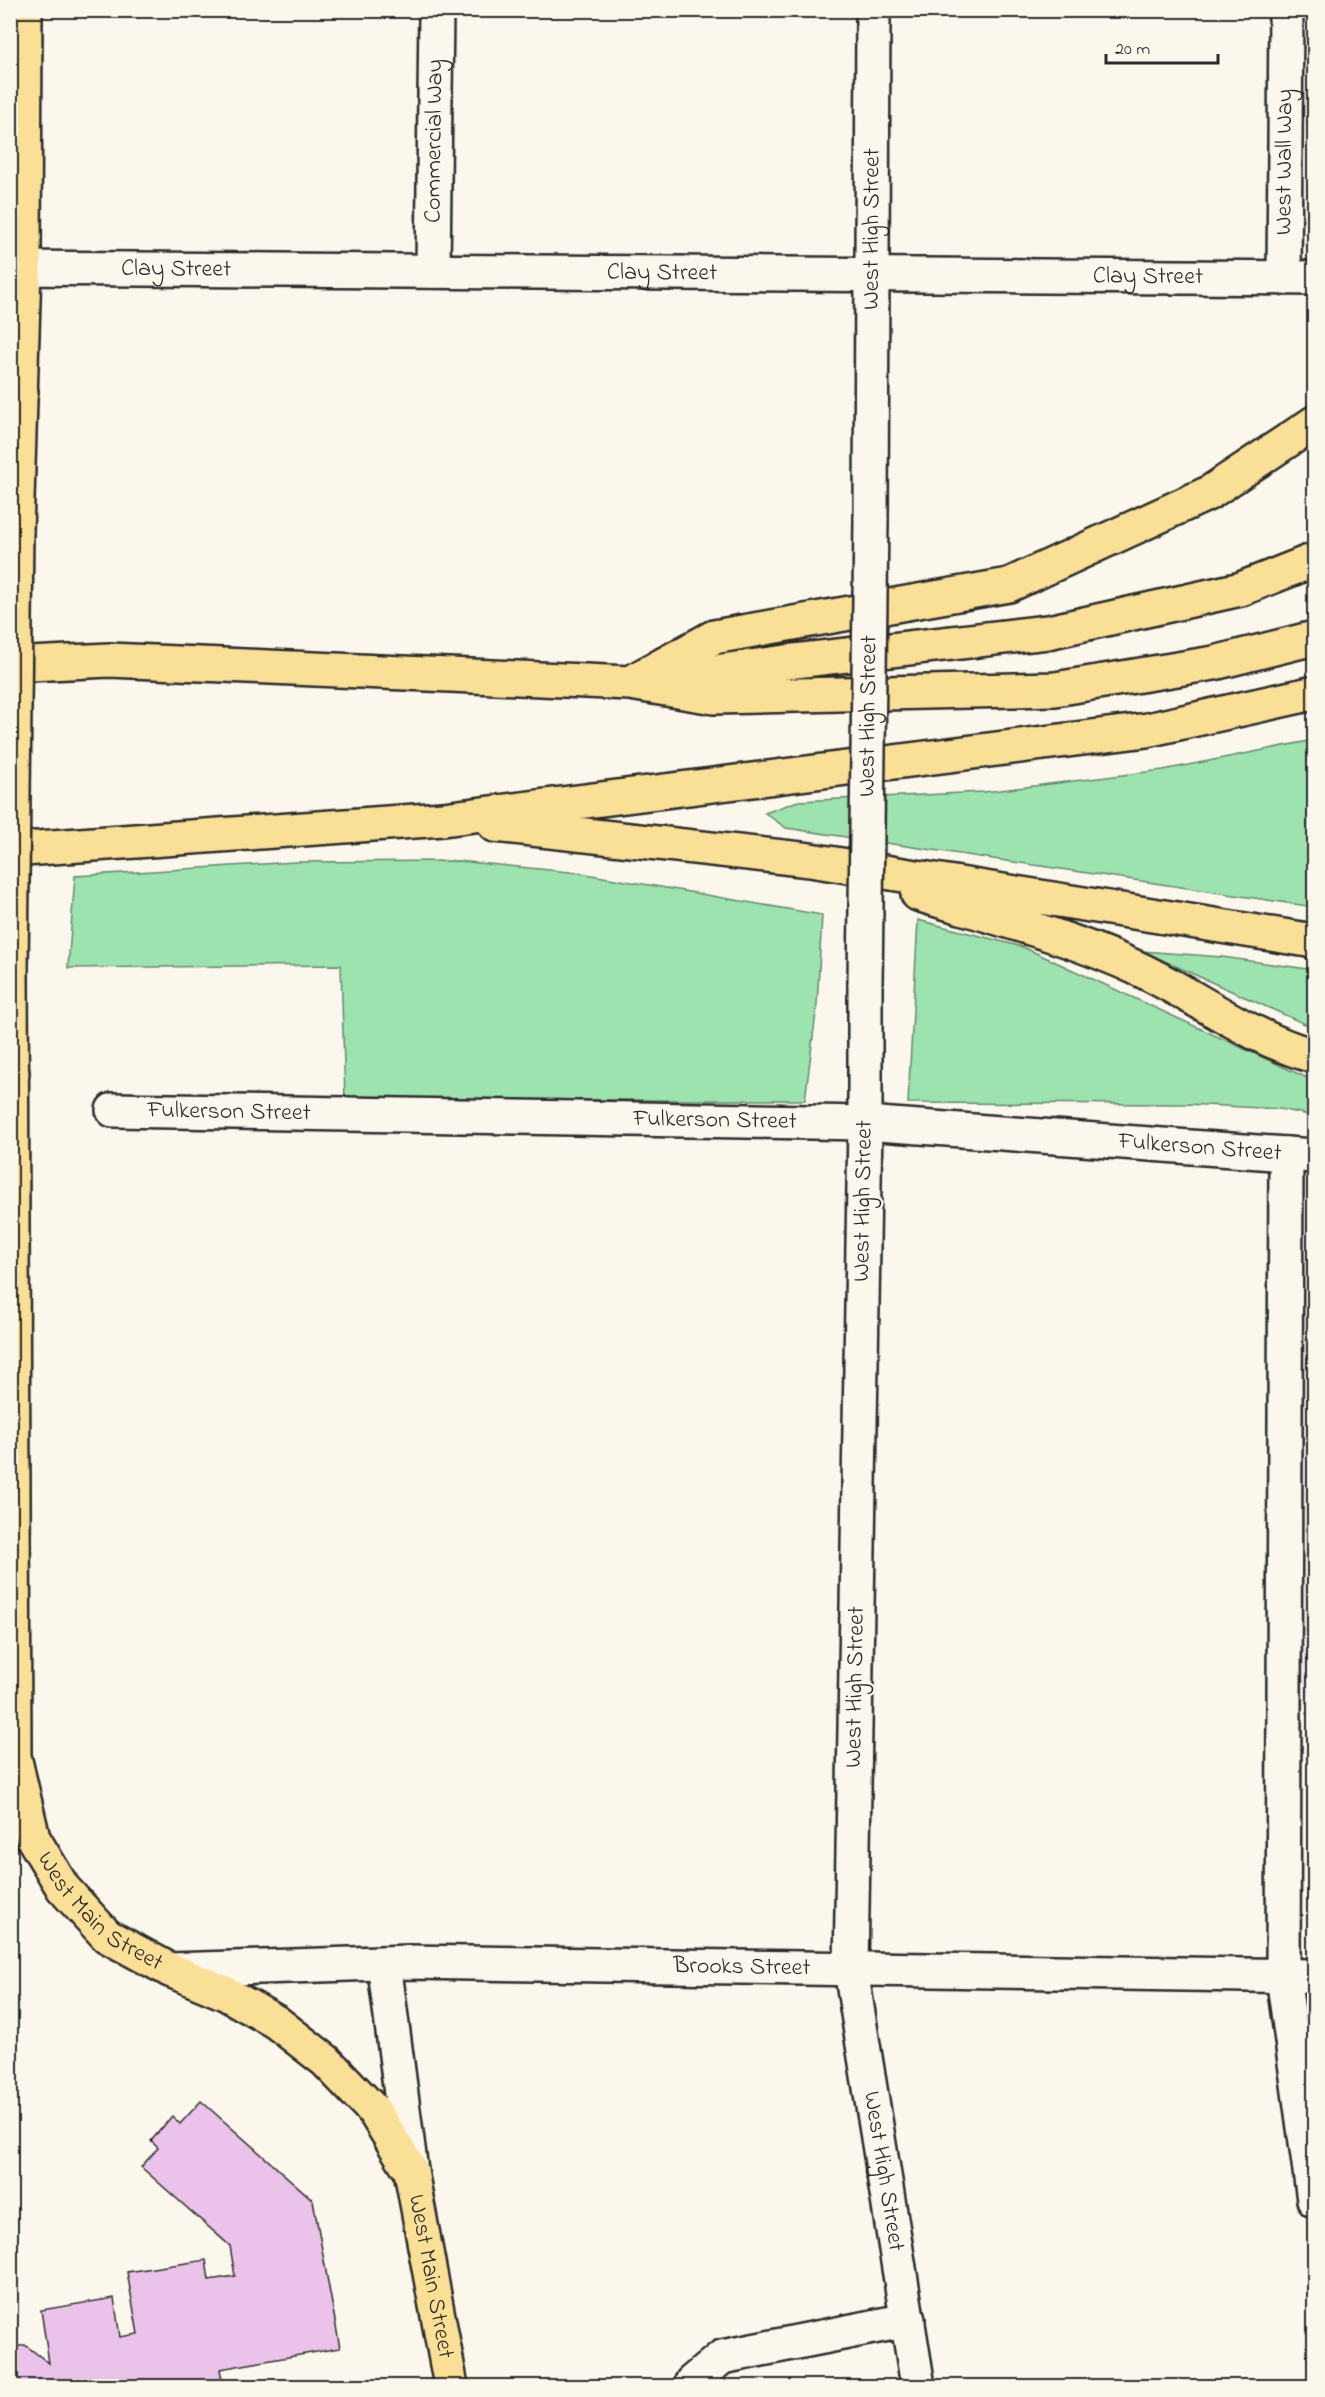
<svg xmlns="http://www.w3.org/2000/svg" width="1325" height="2397" viewBox="0 0 1325 2397" font-family="'Indie Flower',sans-serif">
<style>
.built{fill:#f6e7eb}
.green{fill:#9de3af;stroke:#64876d;stroke-width:1.5}
.building{fill:#ebc2ea;stroke:#2b2b2b;stroke-width:1.5}
.lines{fill:none;stroke-linecap:round;stroke-linejoin:round}
.minor-casing{stroke:#2b2b2b;stroke-width:38}
.major-casing{stroke:#2b2b2b;stroke-width:38}
.highway-casing{stroke:#2b2b2b;stroke-width:38}
.minor{stroke:#fbf7ec;stroke-width:33}
.major{stroke:#fadf96;stroke-width:33}
.highway{stroke:#fadf96;stroke-width:33}
.minor-bridge-casing{stroke:#2b2b2b;stroke-width:38;stroke-linecap:butt}
.major-bridge-casing{stroke:#2b2b2b;stroke-width:38;stroke-linecap:butt}
.minor-bridge{stroke:#fbf7ec;stroke-width:33}
.major-bridge{stroke:#fadf96;stroke-width:33}
.labels{text-anchor:middle;dominant-baseline:central;stroke-width:4.5;stroke-linejoin:round;paint-order:stroke}
.street-label{font-size:24px;fill:#2b2b2b;stroke:#fbf7ec}
</style>
<rect width="100%" height="100%" fill="#fbf7ec"/>
<filter id="ink" filterUnits="userSpaceOnUse"><feTurbulence type="fractalNoise" baseFrequency=".0167" numOctaves="2"/><feDisplacementMap in="SourceGraphic" scale="12" xChannelSelector="R" yChannelSelector="G"/><feConvolveMatrix kernelMatrix="1 2 1 2 8 2 1 2 1" color-interpolation-filters="sRGB"/></filter>
<g filter="url(#ink)">
<!-- built -->
<path class="built" d="M1297 1158 1314 1159V1698H1301Z"/>
<!-- green -->
<path class="green" d="M1314 740V907L786 828 765 813 798 801 984 792 1163 770Z
M458 861 580 873 822 915 817 1005 805 1100H345L341 965 68 968 75 876 295 862Z
M918 920 1023 947 1314 1081V1116L1280 1109 1186 1104 908 1103Z
M1142 951 1222 957 1314 970V1028Z"/>
<!-- building -->
<path class="building" d="M201 2101 313 2200 340 2348 220 2369 223 2386H10V2348L25 2345 49 2363 41 2310 114 2298 120 2337 138 2334 127 2272 206 2260 209 2280 235 2276 230 2246 141 2167 158 2148 151 2141 172 2116 180 2124Z"/>
<g class="lines">
<defs>
<g id="minor">
<path id="s1" d="M10 268 1314 278"/>
<path id="s2" d="M433 271 436 10"/>
<path id="s3" d="M1284 278 1286 10"/>
<path id="s4" d="M871 520 873 10"/>
<path id="s5" d="M865 984V1123L851 1970 918 2386"/>
<path id="s6" d="M113 1110 865 1123 1314 1156"/>
<path d="M1286 1154 1283 1976 1314 2200"/>
<path d="M384 1963 411 2171"/>
<path id="s7" d="M170 1970 409 1962 1314 1976"/>
<path d="M691 2386 692 2382 722 2357 908 2320"/>
</g>
<g id="major">
<path d="M16 533 24 268 25 10"/>
<path id="s8" d="M11 968 14 1756 33 1838 63 1888 107 1936 170 1970 225 1993 276 2022 326 2061 374 2111 411 2171 451 2386"/>
</g>
<path id="highway" d="M10 397 21 392
M10 665 109 660 630 683 714 697 1055 689 1214 663 1314 638
M665 679 786 662 1048 632 1241 589 1314 560
M630 683 714 637 1009 585 1209 493 1314 423
M495 825 810 860 1314 941
M10 850 443 819 1147 730 1314 693
M918 894C992 917 1068 936 1139 969 1198 997 1251 1039 1314 1056
M10 1072 12 1073"/>
</defs>
<!-- minor casing -->
<use href="#minor" class="minor-casing"/>
<!-- major casing -->
<use href="#major" class="major-casing"/>
<!-- highway casing -->
<use href="#highway" class="highway-casing"/>
<!-- minor -->
<use href="#minor" class="minor"/>
<!-- major -->
<use href="#major" class="major"/>
<!-- highway -->
<use href="#highway" class="highway"/>
<defs>
<g id="minor-bridge">
<path id="s9" d="M865 984 871 520"/>
</g>
<path id="major-bridge" d="M11 968 16 533"/>
</defs>
<!-- minor-bridge casing -->
<use href="#minor-bridge" class="minor-bridge-casing"/>
<!-- major-bridge casing -->
<use href="#major-bridge" class="major-bridge-casing"/>
<!-- minor-bridge -->
<use href="#minor-bridge" class="minor-bridge"/>
<!-- major-bridge -->
<use href="#major-bridge" class="major-bridge"/>
</g>
</g>
<g class="labels">
<!-- street labels -->
<g class="street-label">
<text stroke="none"><textPath href="#s2" startOffset="130">Commercial Way</textPath></text>
<text stroke="none"><textPath href="#s3" startOffset="116">West Wall Way</textPath></text>
<text stroke="none"><textPath href="#s4" startOffset="291">West High Street</textPath></text>
<text stroke="none"><textPath href="#s1" startOffset="166">Clay Street</textPath></text>
<text stroke="none"><textPath href="#s1" startOffset="652">Clay Street</textPath></text>
<text stroke="none"><textPath href="#s1" startOffset="1138">Clay Street</textPath></text>
<text stroke="none"><textPath href="#s9" startOffset="268">West High Street</textPath></text>
<text stroke="none"><textPath href="#s6" startOffset="116">Fulkerson Street</textPath></text>
<text stroke="none"><textPath href="#s6" startOffset="602">Fulkerson Street</textPath></text>
<text stroke="none"><textPath href="#s6" startOffset="1088">Fulkerson Street</textPath></text>
<text transform="translate(864 1201) rotate(-89)">West High Street</text>
<text transform="translate(856 1687) rotate(-89)">West High Street</text>
<text stroke="none"><textPath href="#s8" startOffset="974">West Main Street</textPath></text>
<text stroke="none"><textPath href="#s7" startOffset="572">Brooks Street</textPath></text>
<text stroke="none"><textPath href="#s5" startOffset="1190">West High Street</textPath></text>
<text stroke="none"><textPath href="#s8" startOffset="1496">West Main Street</textPath></text>
</g>
</g>
<!-- margin -->
<rect width="1325" height="2397" fill="none" stroke="#fbf7ec" stroke-width="36"/>
<rect x="18" y="18" width="1289" height="2361" fill="none" stroke="#2b2b2b" stroke-width="2" filter="url(#ink)"/>
<!-- scale -->
<path d="M1106 54v9h112v-9" fill="none" stroke="#2b2b2b" stroke-width="3"/>
<text x="1115" y="54" font-size="18" fill="#2b2b2b" stroke="#fbf7ec" stroke-width="4.5" paint-order="stroke">20 m</text>
</svg>
